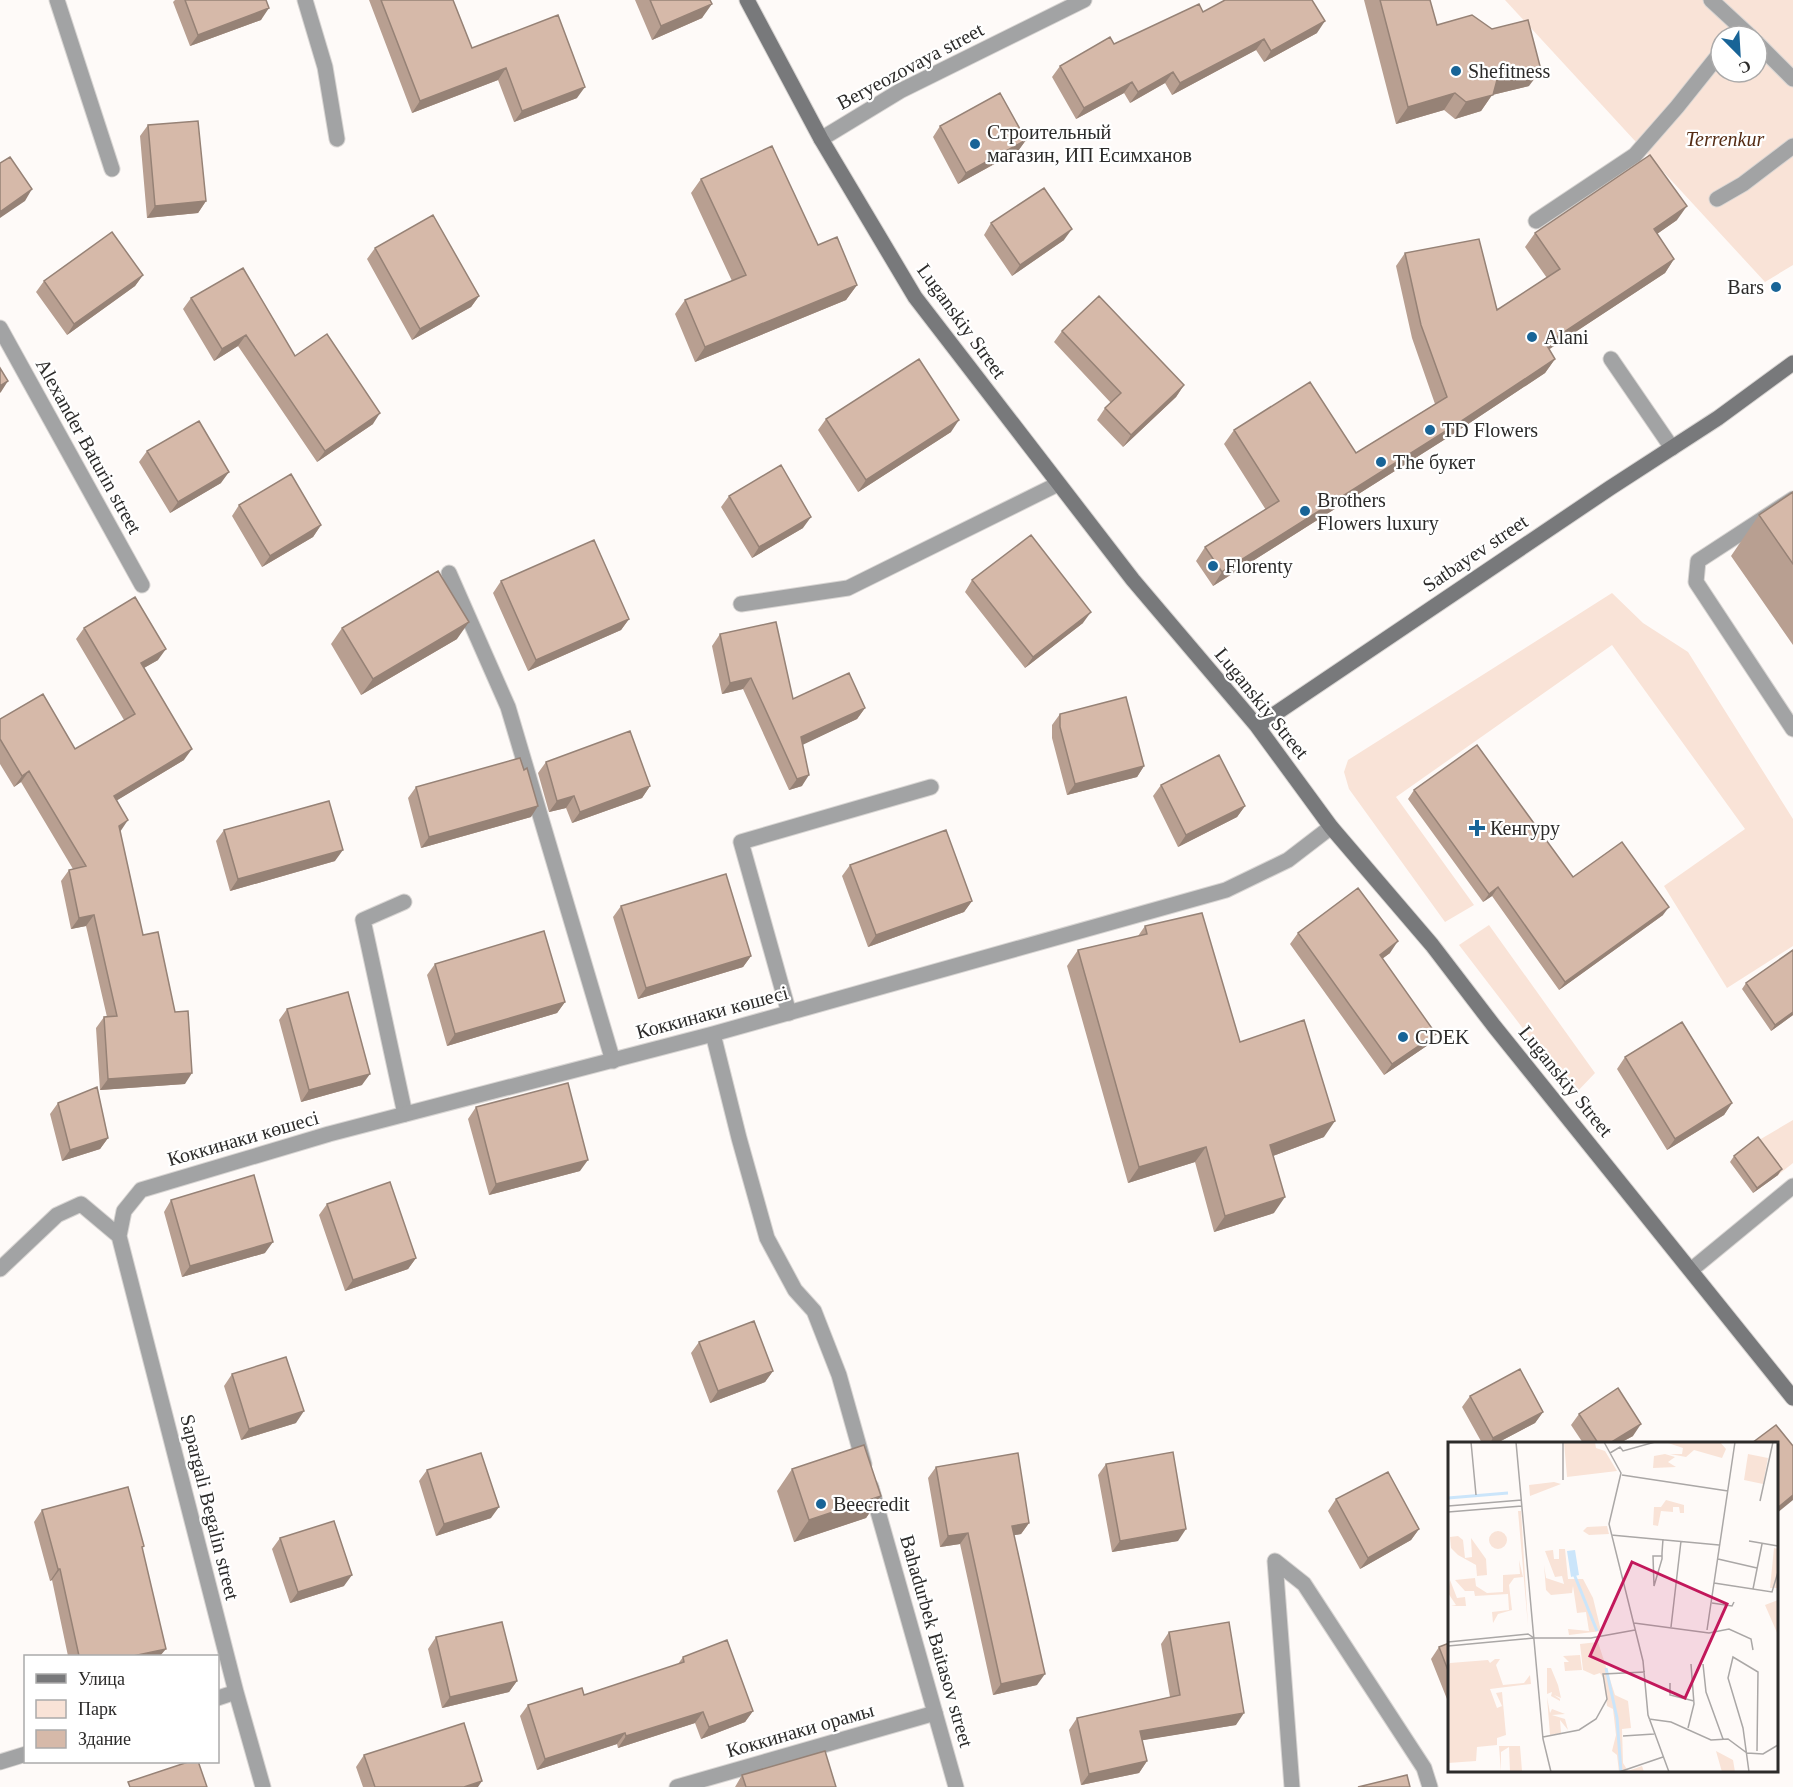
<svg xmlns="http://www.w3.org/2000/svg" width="1793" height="1787" viewBox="0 0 1793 1787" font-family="'Times New Roman',serif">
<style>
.green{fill:#f9e3d7}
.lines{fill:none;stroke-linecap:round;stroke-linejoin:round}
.lane-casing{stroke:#d8d5d3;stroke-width:17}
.street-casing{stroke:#d8d5d3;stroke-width:17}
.secondary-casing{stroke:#d8d5d3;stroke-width:17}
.lane{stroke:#a2a3a4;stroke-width:15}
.street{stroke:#a2a3a4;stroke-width:15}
.secondary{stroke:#78797b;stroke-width:15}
.wall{fill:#b89f91}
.shaded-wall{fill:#968276}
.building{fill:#d6b9a9;stroke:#968276;stroke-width:1.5}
.poi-dot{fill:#186497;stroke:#fff;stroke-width:2}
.labels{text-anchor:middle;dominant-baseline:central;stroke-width:4.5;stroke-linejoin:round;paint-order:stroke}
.street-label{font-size:20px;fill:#2c2b2a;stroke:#fff}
.poi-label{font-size:20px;fill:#2c2b2a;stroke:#fff;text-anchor:start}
.park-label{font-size:20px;font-style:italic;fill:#552c14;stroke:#fff}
.inset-river{fill:none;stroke:#cbe5fa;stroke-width:3}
.inset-road{fill:none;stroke:#aaa7a6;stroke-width:1.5}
.view{fill:#c2185b;fill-opacity:0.15;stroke:#c2185b;stroke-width:3}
.inset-edge{fill:none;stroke:#2c2b2a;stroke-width:3}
</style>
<rect width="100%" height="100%" fill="#fefaf8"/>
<!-- green -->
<path class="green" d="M1505 0H1716L1753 36H1721V72H1757V40L1793 75V265L1765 282Z
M1720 0H1793V72Z
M1612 593 1643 623 1688 652 1793 819V946L1727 988 1664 886 1745 829 1612 645 1396 797 1474 905 1445 922 1349 789 1344 772 1348 760Z
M1489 925 1595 1073 1574 1095 1459 945Z
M1793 1120V1163L1778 1175 1754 1143Z"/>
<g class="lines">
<defs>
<path id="lane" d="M1711 0 1750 36
M1757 43 1793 79
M1717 199 1743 184 1793 146
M1536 221 1635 155 1677 107 1721 52
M1611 359 1672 448
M1793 499 1698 561 1696 582 1793 729
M449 573 508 707 613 1061
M741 604 848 588 1058 484
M404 902 363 920 405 1114
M789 1013 741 842 931 787
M1691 1270 1793 1186
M677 1787 935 1713"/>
<path id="street" d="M57 0 112 169
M305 0 325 67 337 139
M821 139 900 91 1084 0
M0 328 142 585
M713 1034 739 1138 767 1238 795 1290 814 1311 839 1375 864 1464
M0 1269 57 1215 81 1204 119 1236
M871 1487 956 1787
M218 1698 236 1692
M0 1762 26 1754
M263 1787 236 1692 119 1236 124 1211 141 1190 329 1134 713 1034 1226 890 1288 860 1331 827
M1292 1787 1275 1561 1304 1584 1424 1768 1430 1787"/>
<path id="secondary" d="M747 0 821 139 915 297 1133 580 1257 726 1331 827 1432 945 1494 1026 1793 1398
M1257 726 1610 488 1718 418 1793 363"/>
</defs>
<!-- lane casing -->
<use href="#lane" class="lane-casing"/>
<!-- street casing -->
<use href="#street" class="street-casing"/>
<!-- secondary casing -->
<use href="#secondary" class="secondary-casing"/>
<!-- lane -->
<use href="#lane" class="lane"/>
<!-- street -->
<use href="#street" class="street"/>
<!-- secondary -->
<use href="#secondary" class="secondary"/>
</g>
<!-- wall -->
<path class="wall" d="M175 0H266L261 20 190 46 173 2Z
M369 0H453L472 48 577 98 514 122 498 80 412 113Z
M635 0H710L702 18 652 40Z
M1364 0H1430L1437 25 1529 86 1492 95 1481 111 1455 119 1444 110 1396 124Z
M1203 12 1317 33 1264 62 1256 50 1172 95 1165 83 1130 103 1124 93 1076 119 1052 77 1060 66 1114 44Z
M148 125 206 201 198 213 147 218 140 136Z
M940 126 1026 140 1018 151 958 184 933 137Z
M701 179 818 245 857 285 846 300 695 362 675 314 685 300 732 281 691 193Z
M1677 220 1657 234 1674 259 1665 273 1549 349 1555 359 1545 373 1447 438 1213 586 1196 561 1205 547 1266 510 1224 444 1234 430 1356 453 1435 404 1412 338 1396 266 1405 253 1497 310 1547 278 1525 247 1535 233Z
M991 223 1064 240 1012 276 984 235Z
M375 248 479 296 471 307 412 340 367 259Z
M143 275 135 286 67 335 36 292 44 281Z
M191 298 295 356 373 424 317 462 238 346 214 361 183 309Z
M1062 331 1184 385 1176 397 1123 447 1097 420 1105 408 1111 403 1054 342Z
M826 419 951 432 858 492 818 430Z
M147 451 221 483 170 513 139 462Z
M1793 492V645L1731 556 1759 515Z
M729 496 803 528 752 558 721 507Z
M239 505 321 525 313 537 262 567 232 516Z
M972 580 1083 623 1025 668 965 592Z
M501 581 629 619 621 630 528 671 493 593Z
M84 628 158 660 144 668 184 760 117 800 120 832 143 935 185 1084 100 1090 96 1028 104 1017H107L86 926 71 929 61 881 69 870 73 869 21 782 14 787 0 764V719L75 749 124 720 76 639Z
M342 628 457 639 361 695 331 644Z
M720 634 793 699 865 708 857 719 803 744 802 786 789 790 743 689 722 694 712 646Z
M1060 714 1144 766 1137 777 1067 795 1052 738V725Z
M546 762 650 786 642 798 572 823 566 808 549 812 538 773Z
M1161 785 1245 806 1237 817 1178 847 1153 796Z
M416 787 531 817 421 848 408 798Z
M1414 790 1573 877 1663 915 1559 990 1492 896 1483 902 1408 799Z
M224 830 335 861 230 891 216 841Z
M850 865 972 901 964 912 868 947 842 876Z
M621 906 751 956 743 967 638 999 613 917Z
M1145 926 1240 1042 1324 1137 1273 1156 1274 1213 1214 1232 1195 1162 1128 1183 1067 966 1078 950 1138 936Z
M1298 933 1390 953 1382 959 1428 1045 1384 1075 1290 944Z
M1793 950V1015L1771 1031 1742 989 1746 983Z
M435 964 565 1002 557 1013 447 1046 427 975Z
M287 1009 362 1085 301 1102 279 1020Z
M1625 1057 1732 1103 1724 1115 1667 1150 1617 1069Z
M58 1103 108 1138 100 1149 62 1161 50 1114Z
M476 1107 580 1171 489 1195 468 1119Z
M1734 1156 1778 1175 1753 1193 1730 1162Z
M171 1200 265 1253 182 1277 164 1212Z
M327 1204 416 1258 408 1269 345 1291 319 1215Z
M699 1342 773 1371 765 1382 710 1403 691 1353Z
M232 1374 296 1423 241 1440 224 1386Z
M1470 1396 1543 1412 1535 1423 1497 1443H1482L1462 1407Z
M1579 1414 1633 1436 1620 1443H1583L1571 1425Z
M1106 1464 1178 1541 1112 1552 1098 1475Z
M936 1467 1029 1523 1021 1534 1014 1535 1037 1685 993 1695 960 1544 940 1547 928 1478Z
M792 1469 881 1496 866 1518 794 1542 777 1491Z
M427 1470 491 1518 436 1536 419 1481Z
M1336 1499 1419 1529 1411 1540 1360 1569 1328 1511Z
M42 1510 142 1548 160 1656H68L52 1580 50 1581 34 1522Z
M280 1538 344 1586 290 1603 272 1549Z
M1169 1632 1236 1725 1142 1740 1147 1761 1139 1773 1081 1785 1069 1730 1077 1718 1170 1697 1161 1644Z
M436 1637 517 1681 509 1692 442 1708 428 1649Z
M1449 1643V1704L1431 1659 1439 1647Z
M683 1657 753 1711 745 1722 701 1739 695 1723 618 1748 617 1744 537 1770 520 1716 528 1705 584 1695 678 1664Z
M364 1755 478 1787H363L356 1767Z
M742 1775 836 1787H735Z"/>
<!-- shaded-wall -->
<path class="shaded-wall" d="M712 4 702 18 652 40 661 26Z
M269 8 261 20 190 46 198 35Z
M1325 21 1317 33 1264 62 1271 51Z
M1264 39 1256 50 1172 95 1180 83Z
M506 68 498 80 412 113 420 101Z
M1541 70 1529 86 1492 95 1481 111 1455 119 1466 102 1497 80Z
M1173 72 1165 83 1130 103 1138 92Z
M1132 82 1124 93 1076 119 1084 108Z
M585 87 577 98 514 122 522 111Z
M1455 93 1444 110 1396 124 1408 107Z
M1026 140 1018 151 958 184 966 173Z
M32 189 25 201 0 218V212Z
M206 201 198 213 147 218 155 206Z
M1687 206 1677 220 1644 243 1654 229Z
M1072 229 1064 240 1012 276 1020 265Z
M1674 259 1665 273 1536 358 1546 344Z
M143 275 135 286 67 335 74 324Z
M857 285 846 300 695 362 705 347Z
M479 296 471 307 412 340 420 329Z
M246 335 238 346 214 361 222 349Z
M1555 359 1545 373 1447 438 1213 586 1222 572Z
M8 381 1 392 0 393V386Z
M1184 385 1176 397 1123 447 1131 435Z
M380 413 373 424 317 462 325 451Z
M959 420 951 432 858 492 866 480Z
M229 472 221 483 170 513 178 502Z
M811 517 803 528 752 558 759 547Z
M321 525 313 537 262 567 270 556Z
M1091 612 1083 623 1025 668 1033 657Z
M629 619 621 630 528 671 536 660Z
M469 622 457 639 361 695 373 679Z
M166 649 158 660 133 674 141 663Z
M751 678 743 689 722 694 730 683Z
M865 708 857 719 794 749 801 737Z
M192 749 184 760 106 807 114 796Z
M1144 766 1137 777 1067 795 1075 784Z
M29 771 21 782 14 787 22 776Z
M809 775 802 786 789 790 797 779Z
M650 786 642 798 572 823 580 812Z
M574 796 566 808 549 812 557 801Z
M538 806 531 817 421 848 429 837Z
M1245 806 1237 817 1178 847 1186 835Z
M128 820 120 832 119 826Z
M343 850 335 861 230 891 238 879Z
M1498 887 1492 896 1483 902 1489 894Z
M972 901 964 912 868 947 876 935Z
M1669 907 1663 915 1559 990 1565 982Z
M94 915 86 926 71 929 79 918Z
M1398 941 1390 953 1372 966 1380 955Z
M751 956 743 967 638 999 646 988Z
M565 1002 557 1013 447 1046 455 1034Z
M1793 1012V1015L1771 1031 1775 1025Z
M1436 1034 1428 1045 1384 1075 1392 1064Z
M192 1073 185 1084 100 1090 108 1079Z
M370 1074 362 1085 301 1102 309 1090Z
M1732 1103 1724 1115 1667 1150 1675 1139Z
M1335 1121 1324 1137 1259 1161 1270 1145Z
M108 1138 100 1149 62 1161 70 1150Z
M1206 1147 1195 1162 1128 1183 1139 1167Z
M588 1160 580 1171 489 1195 496 1184Z
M1782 1169 1778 1175 1753 1193 1757 1188Z
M1285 1197 1274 1213 1214 1232 1225 1216Z
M273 1242 265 1253 182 1277 190 1266Z
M416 1258 408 1269 345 1291 353 1280Z
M773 1371 765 1382 710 1403 718 1391Z
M304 1411 296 1423 241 1440 249 1429Z
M1543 1412 1535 1423 1497 1443H1490L1493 1438Z
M1641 1424 1633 1436 1620 1443H1610Z
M1793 1495V1500L1776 1514V1509Z
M881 1496 866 1518 794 1542 809 1520Z
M499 1507 491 1518 436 1536 444 1524Z
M1029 1523 1021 1534 1004 1537 1012 1526Z
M1186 1529 1178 1541 1112 1552 1120 1541Z
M1419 1529 1411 1540 1360 1569 1368 1558Z
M968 1533 960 1544 940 1547 948 1536Z
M58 1569H60L52 1580 50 1581Z
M352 1575 344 1586 290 1603 298 1592Z
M166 1649 160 1656H133Z
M1045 1674 1037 1685 993 1695 1001 1684Z
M517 1681 509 1692 442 1708 450 1697Z
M753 1711 745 1722 701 1739 709 1727Z
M703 1712 695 1723 618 1748 626 1736Z
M1244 1713 1236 1725 1132 1742 1140 1731Z
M625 1733 617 1744 537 1770 545 1759Z
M1147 1761 1139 1773 1081 1785 1089 1774Z
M482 1781 478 1787H464Z"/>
<!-- building -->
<path class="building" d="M185 0H266L269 8 198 35Z
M381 0H453L472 48 558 15 585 87 522 111 506 68 420 101Z
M650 0H710L712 4 661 26Z
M1225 0H1312L1325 21 1271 51 1264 39 1180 83 1173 72 1138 92 1132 82 1084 108 1060 66 1110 37 1114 44 1199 4 1203 12Z
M1380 0H1430L1437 25 1472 15 1492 29 1528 20 1541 70 1497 80 1493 95 1466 102 1455 93 1408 107Z
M1000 93 1026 140 966 173 940 126Z
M198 121 206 201 155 206 148 125Z
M772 146 818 245 837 237 857 285 705 347 685 300 746 275 701 179Z
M1650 155 1687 206 1654 229 1674 259 1546 344 1555 359 1457 424 1222 572 1205 547 1279 501 1234 430 1310 382 1356 453 1447 397 1421 325 1405 253 1479 239 1497 310 1560 269 1535 233Z
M10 157 32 189 0 212V163Z
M1044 188 1072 229 1020 265 991 223Z
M433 215 479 296 420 329 375 248Z
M112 232 143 275 74 324 44 281Z
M243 268 295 356 327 334 380 413 325 451 246 335 222 349 191 298Z
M1099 296 1184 385 1131 435 1105 408 1121 393 1062 331Z
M919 359 959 420 866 480 826 419Z
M0 368 8 381 0 386Z
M199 421 229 472 178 502 147 451Z
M781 465 811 517 759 547 729 496Z
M291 474 321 525 270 556 239 505Z
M1793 492V564L1759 515Z
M1031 535 1091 612 1033 657 972 580Z
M594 540 629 619 536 660 501 581Z
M438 571 469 622 373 679 342 628Z
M135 597 166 649 141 663 192 749 114 796 128 820 119 826 143 935 158 932 175 1012 188 1011 192 1073 108 1079 104 1017 117 1016 94 915 79 918 69 870 86 866 29 771 22 776 0 739V719L43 694 75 749 135 714 84 628Z
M776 622 793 699 849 673 865 708 801 737 809 775 797 779 751 678 730 683 720 634Z
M1126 697 1144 766 1075 784 1060 727V714Z
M630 731 650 786 580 812 574 796 557 801 546 762Z
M1477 745 1573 877 1622 842 1669 907 1565 982 1498 887 1489 894 1414 790Z
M1219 755 1245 806 1186 835 1161 785Z
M520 758 524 770 527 768 538 806 429 837 416 787Z
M329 801 343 850 238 879 224 830Z
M946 830 972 901 876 935 850 865Z
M726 874 751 956 646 988 621 906Z
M1358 888 1398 941 1380 955 1436 1034 1392 1064 1298 933Z
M1202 913 1240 1042 1304 1020 1335 1121 1270 1145 1285 1197 1225 1216 1206 1147 1139 1167 1078 950 1147 934 1145 926Z
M544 931 565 1002 455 1034 435 964Z
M1793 950V1012L1775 1025 1746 983Z
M348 992 370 1074 309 1090 287 1009Z
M1682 1022 1732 1103 1675 1139 1625 1057Z
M568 1083 588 1160 496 1184 476 1107Z
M97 1087 108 1138 70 1150 58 1103Z
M1758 1137 1782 1169 1757 1188 1734 1156Z
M254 1175 273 1242 190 1266 171 1200Z
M390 1182 416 1258 353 1280 327 1204Z
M754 1321 773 1371 718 1391 699 1342Z
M286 1357 304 1411 249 1429 232 1374Z
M1520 1369 1543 1412 1493 1438 1470 1396Z
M1618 1388 1641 1424 1610 1443H1598L1579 1414Z
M1776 1425 1793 1446V1495L1776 1509V1443H1752Z
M864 1445 881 1496 809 1520 792 1469Z
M1173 1452 1186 1529 1120 1541 1106 1464Z
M481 1453 499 1507 444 1524 427 1470Z
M1018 1453 1029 1523 1012 1526 1045 1674 1001 1684 968 1533 948 1536 936 1467Z
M1388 1472 1419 1529 1368 1558 1336 1499Z
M128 1487 144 1546 142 1547 166 1649 133 1656H79L60 1569H58L42 1510Z
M334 1521 352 1575 298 1592 280 1538Z
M502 1622 517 1681 450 1697 436 1637Z
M1229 1622 1244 1713 1140 1731 1147 1761 1089 1774 1077 1718 1180 1695 1169 1632Z
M727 1640 753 1711 709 1727 703 1712 626 1736 625 1733 545 1759 528 1705 582 1688 584 1695 684 1662 683 1657Z
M1449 1643V1673L1439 1647Z
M464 1723 482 1781 464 1787H375L364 1755Z
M825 1751 836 1787H746L742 1775Z
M191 1761H198L207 1787H130L128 1782Z
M1407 1775 1410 1787H1358Z"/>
<!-- markers -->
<g class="poi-dot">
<circle cx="1456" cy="71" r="6"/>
<circle cx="975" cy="144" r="6"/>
<circle cx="1776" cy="287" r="6"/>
<circle cx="1532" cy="337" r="6"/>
<circle cx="1430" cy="430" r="6"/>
<circle cx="1381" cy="462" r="6"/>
<circle cx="1305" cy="511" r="6"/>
<circle cx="1213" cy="566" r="6"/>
<path d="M1474 819h6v6h6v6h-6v6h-6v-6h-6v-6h6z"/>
<circle cx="1403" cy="1037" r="6"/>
<circle cx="821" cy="1504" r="6"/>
</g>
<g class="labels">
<!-- street labels -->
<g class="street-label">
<text transform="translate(910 66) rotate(-28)">Beryeozovaya street</text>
<text transform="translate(962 321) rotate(54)">Luganskiy Street</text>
<text transform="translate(89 446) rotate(61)">Alexander Baturin street</text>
<text transform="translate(1475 553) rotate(-34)">Satbayev street</text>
<text transform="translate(1262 703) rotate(51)">Luganskiy Street</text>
<text transform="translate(712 1012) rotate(-15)">Коккинаки көшесі</text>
<text transform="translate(1566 1081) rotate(51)">Luganskiy Street</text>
<text transform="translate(243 1138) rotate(-16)">Коккинаки көшесі</text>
<text transform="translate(210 1507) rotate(76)">Sapargali Begalin street</text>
<text transform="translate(937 1641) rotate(74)">Bahadurbek Baitasov street</text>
<text transform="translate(800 1730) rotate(-16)">Коккинаки орамы</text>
</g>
<!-- poi labels -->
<g class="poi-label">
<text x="1468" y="71">Shefitness</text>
<text x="987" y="132">Строительный<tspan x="987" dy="23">магазин, ИП Есимханов</tspan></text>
<text x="1764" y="287" text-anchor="end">Bars</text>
<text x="1544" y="337">Alani</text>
<text x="1442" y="430">TD Flowers</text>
<text x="1393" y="462">The букет</text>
<text x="1317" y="500">Brothers<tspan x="1317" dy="23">Flowers luxury</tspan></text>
<text x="1225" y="566">Florenty</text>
<text x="1490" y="828">Кенгуру</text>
<text x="1415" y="1037">CDEK</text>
<text x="833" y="1504">Beecredit</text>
</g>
<!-- park labels -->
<g class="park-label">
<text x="1725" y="139">Terrenkur</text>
</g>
</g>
<!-- overview -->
<g transform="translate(1448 1442)">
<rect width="330" height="330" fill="#fefaf8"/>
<path d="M116 0H147L148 6 157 9 169 29 119 35ZM217 0H272L278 7 274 16 246 8 238 15 222 12H234L235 6ZM217 12 227 15 220 20 228 25 205 26 206 14ZM300 12 320 16 315 42 296 38ZM106 40 113 42 82 54 81 43ZM218 58 236 63V71H232L231 65H225V70L213 69 210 84 205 83 206 65H213ZM70 69H73L80 184ZM159 84 161 92 141 93 135 89 139 85ZM41 98a9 9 0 1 1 18 0a9 9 0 1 1-18 0ZM10 94 15 98 17 116 24 115 23 96 38 117 39 133 29 134 28 123 10 113 3 106 2 95ZM326 106 330 107 329 146H322ZM111 107H117L120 137H135L145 156 153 189 121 193 120 187 141 189 138 170 129 171 125 144 124 151 103 153 98 148 96 123 98 136 116 142 114 134 107 135 97 109 105 108 106 117H111ZM71 118 75 135 66 136 61 143 64 168 50 172 45 181 44 170 61 168 60 152 27 154 26 149H17L7 138 27 136 28 144 39 151 55 150V133L72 132ZM2 138 9 156 17 155 18 164H3L8 163 0 151ZM330 158V193L317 163ZM150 200 167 253 180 259 183 286 174 287 175 321 180 329 194 324 196 330H171L169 313 164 309 168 293 165 267 159 264 156 237 152 231 146 233 135 228 132 202ZM132 213 134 228 117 229 116 220H121L115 214ZM47 217H52L48 223 55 243 76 241 82 233 83 242 42 247 49 266 54 264 48 251 54 250 58 293 49 296V303L29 305 28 319 0 321V225L2 221 40 218 42 221ZM99 226H103L110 243 113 256 106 253 112 257V259L103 254 104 250 99 252ZM99 255 102 271 104 267 117 272 104 273 117 277 120 288 112 278 113 291 102 293ZM51 304H72L74 329 62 330 61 305 53 310V330ZM268 309 285 318 287 330H274Z" fill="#f9e3d7"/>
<path d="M127 108 131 133 123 135 119 109Z" fill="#cbe5fa"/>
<path class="inset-river" d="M0 56 60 51M126 132 149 189M158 226 169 276 173 330"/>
<path class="inset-road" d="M23 0 28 53M68 0 95 297 103 330M115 0V38M156 0 173 31 161 82 195 219 200 273 221 330M162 11 172 5 175 9 207 0M174 33 280 49M312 59 325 0M0 64 74 58M0 70 74 64M163 93 271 103M301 99 330 104M214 114H205L206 144 214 117V111L215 97M270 117 309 126M266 141 324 150 330 130M305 147 314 102M264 161 284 164 286 160M186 181 261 191 281 187 303 197 305 208M223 185 233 99M259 188 287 0M86 196H143L187 188M0 200 80 192 86 196M0 204 86 196M255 222 258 250 275 297M222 241V253L246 259M201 277 223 280 263 298 280 297 299 311 315 312 330 303M240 286 246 262 243 222M175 294 206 292M95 295 131 288 148 277 159 257 155 232 197 230M171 330 215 315M301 330 295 286 280 236 285 215 310 230 309 309"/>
<path class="view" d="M184 120 279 162 237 256 142 214Z"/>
<rect width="330" height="330" class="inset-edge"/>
</g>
<!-- legend -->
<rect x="24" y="1655" width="195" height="108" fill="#ffffff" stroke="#abaaaa" stroke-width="1.5"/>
<rect x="36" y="1674" width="30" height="9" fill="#78797b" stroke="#abaaaa" stroke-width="1.5"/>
<text x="78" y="1685" font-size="18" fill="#2c2b2a">Улица</text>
<rect x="36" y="1700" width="30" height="18" fill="#f9e3d7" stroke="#abaaaa" stroke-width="1.5"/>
<text x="78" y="1715" font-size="18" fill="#2c2b2a">Парк</text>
<rect x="36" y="1730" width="30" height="18" fill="#d6b9a9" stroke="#abaaaa" stroke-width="1.5"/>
<text x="78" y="1745" font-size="18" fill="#2c2b2a">Здание</text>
<!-- north arrow -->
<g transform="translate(1739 54) rotate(156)"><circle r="28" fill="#ffffff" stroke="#abaaaa" stroke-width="1.5"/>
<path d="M0-4.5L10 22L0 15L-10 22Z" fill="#186497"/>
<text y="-9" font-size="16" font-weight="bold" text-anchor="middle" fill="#2c2b2a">С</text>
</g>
</svg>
